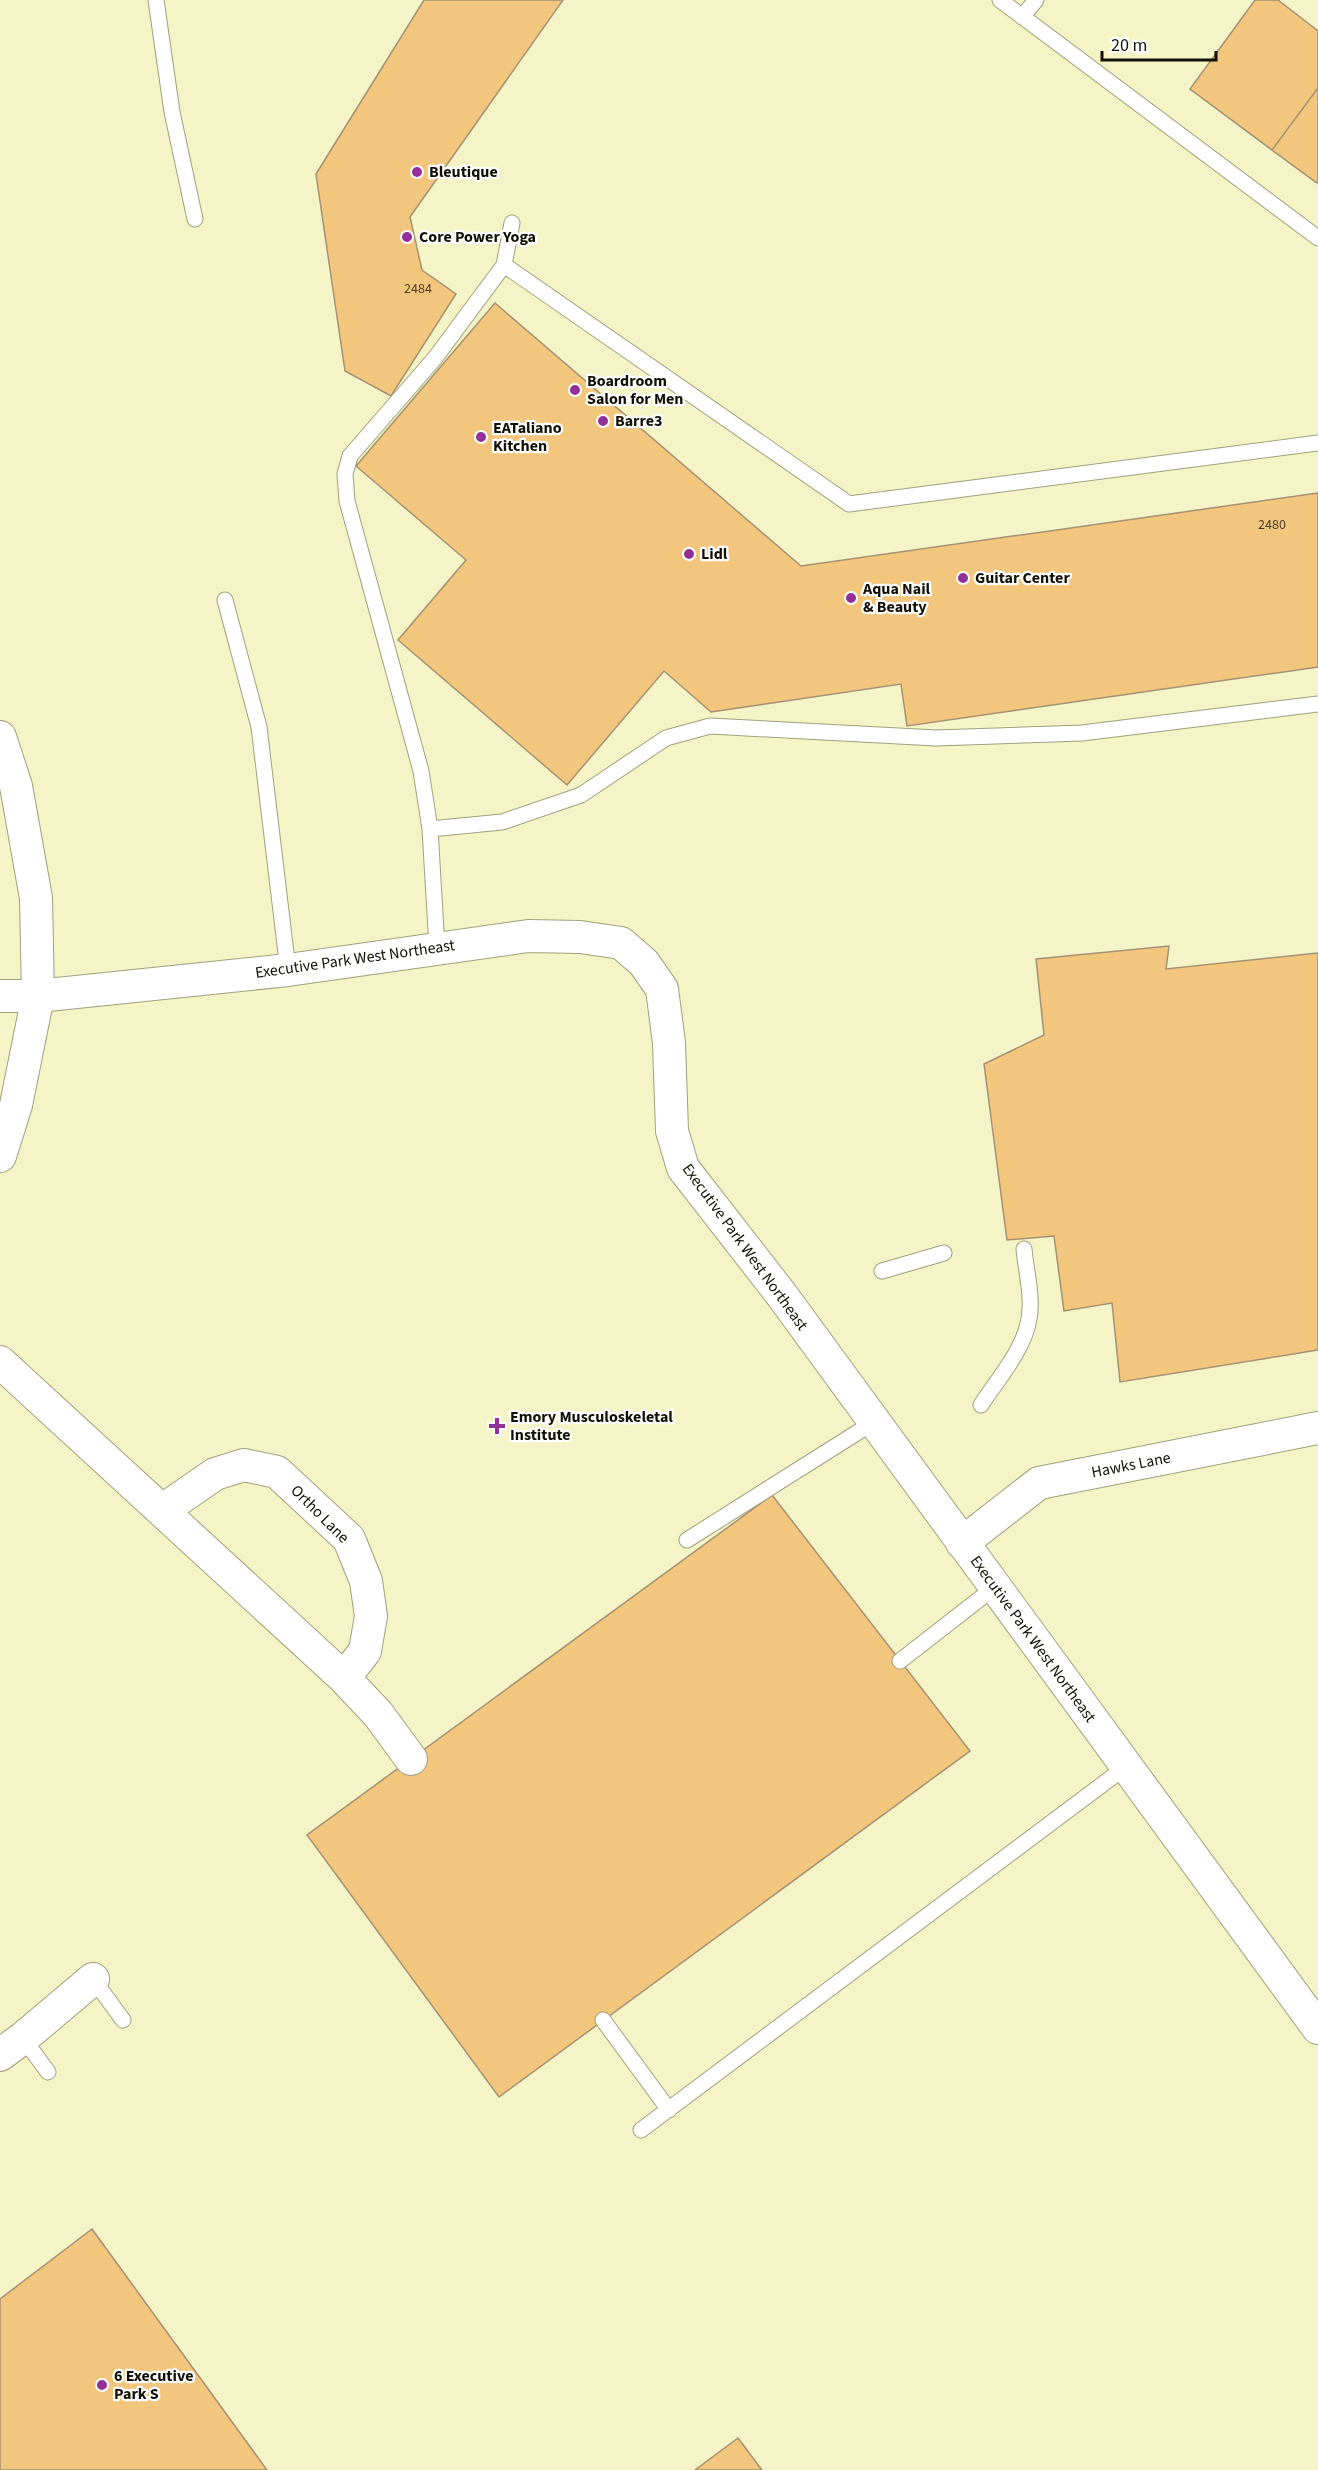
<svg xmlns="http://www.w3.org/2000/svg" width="1318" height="2470" viewBox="0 0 1318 2470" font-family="'Source Sans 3',sans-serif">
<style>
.built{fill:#f4f4c7}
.building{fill:#f2c67d;stroke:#a59173;stroke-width:1.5}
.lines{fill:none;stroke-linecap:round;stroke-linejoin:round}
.service-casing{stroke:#a0a07d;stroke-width:17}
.minor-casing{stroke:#a0a07d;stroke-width:34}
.service{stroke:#fff;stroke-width:15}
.minor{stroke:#fff;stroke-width:32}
.poi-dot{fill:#923097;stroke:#fff;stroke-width:2}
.labels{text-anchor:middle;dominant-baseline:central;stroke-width:4.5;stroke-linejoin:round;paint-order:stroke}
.number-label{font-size:14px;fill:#4a3e23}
.poi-label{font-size:16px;font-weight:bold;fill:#121105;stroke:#fff;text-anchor:start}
.street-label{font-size:16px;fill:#121105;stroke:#fff}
</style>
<rect width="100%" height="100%" fill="#fefed8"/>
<!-- built -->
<path class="built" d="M0 0H1318V2470H0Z"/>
<!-- building -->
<path class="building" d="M424 0H563L410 217 422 270 456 294 391 396 345 371 316 174Z
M1255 0H1278L1318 31V88L1272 150 1190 89Z
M1318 88V181L1317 183 1272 150Z
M495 303 801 566 1318 493V667L907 726 901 684 711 712 664 671 567 785 398 640 466 560 356 466Z
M1169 946 1166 969 1318 953V1350L1120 1382 1112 1303 1064 1311 1054 1236 1007 1240 984 1064 1044 1035 1036 959Z
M772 1495 970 1751 499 2097 307 1835Z
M92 2229 267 2470H0V2299Z
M738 2438 762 2470H695Z"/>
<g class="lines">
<defs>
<path id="service" d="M156 0 172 112 195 219
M1000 0 1318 238
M1022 17 1036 0
M512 223 504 265 849 504 1318 443
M225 600 259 727 288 970
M430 829 502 822 581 795 666 738 710 726 936 738 1082 733 1318 704
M437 948 430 829 421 771 347 501 345 474 350 456 435 358 504 265
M882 1271 944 1253
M981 1405C997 1380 1024 1350 1029 1319 1033 1297 1026 1271 1024 1249
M687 1540 874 1422
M900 1661 995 1587
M93 1979 123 2020
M603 2020 669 2110
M23 2038 48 2072
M641 2130 1127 1766"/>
<path id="minor" d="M0 737 16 786 36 898 38 996 16 1105 0 1156
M0 996H38L288 970 528 936 580 937 621 943 644 963 662 989 669 1043 672 1131 683 1168 781 1294 1318 2028
M0 1362 344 1678 378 1714 411 1759
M163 1510 215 1474 244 1465 277 1472 349 1539 366 1581 371 1616 365 1651 344 1678
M962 1543 1039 1483 1318 1428
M0 2055 23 2038 93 1979"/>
</defs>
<!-- service casing -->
<use href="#service" class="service-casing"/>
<!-- minor casing -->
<use href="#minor" class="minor-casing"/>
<!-- service -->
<use href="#service" class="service"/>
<!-- minor -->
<use href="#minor" class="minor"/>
</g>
<!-- markers -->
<g class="poi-dot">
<circle cx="417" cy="172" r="6"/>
<circle cx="407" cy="237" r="6"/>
<circle cx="575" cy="390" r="6"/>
<circle cx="603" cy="421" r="6"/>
<circle cx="481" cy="437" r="6"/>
<circle cx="689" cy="554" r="6"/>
<circle cx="963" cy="578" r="6"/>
<circle cx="851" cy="598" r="6"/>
<path d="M494 1417h6v6h6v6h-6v6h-6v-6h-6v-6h6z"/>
<circle cx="102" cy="2385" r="6"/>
</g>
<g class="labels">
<!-- number labels -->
<g class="number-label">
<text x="418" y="289">2484</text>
<text x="1272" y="525">2480</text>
</g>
<!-- poi labels -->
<g class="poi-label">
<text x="429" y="172">Bleutique</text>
<text x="419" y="237">Core Power Yoga</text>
<text x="587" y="381">Boardroom<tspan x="587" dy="18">Salon for Men</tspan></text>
<text x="615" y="421">Barre3</text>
<text x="493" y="428">EATaliano<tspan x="493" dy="18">Kitchen</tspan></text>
<text x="701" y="554">Lidl</text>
<text x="975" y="578">Guitar Center</text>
<text x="863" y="589">Aqua Nail<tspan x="863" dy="18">&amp; Beauty</tspan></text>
<text x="510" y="1417">Emory Musculoskeletal<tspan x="510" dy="18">Institute</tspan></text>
<text x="114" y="2376">6 Executive<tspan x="114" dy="18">Park S</tspan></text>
</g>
<!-- street labels -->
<g class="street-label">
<text transform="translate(355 959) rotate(-8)">Executive Park West Northeast</text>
<text transform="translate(745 1247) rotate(54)">Executive Park West Northeast</text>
<text transform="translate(1131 1465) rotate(-11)">Hawks Lane</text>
<text transform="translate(320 1514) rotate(45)">Ortho Lane</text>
<text transform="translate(1033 1639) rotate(54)">Executive Park West Northeast</text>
</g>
</g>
<!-- scale -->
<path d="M1102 51v9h114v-9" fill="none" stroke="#121105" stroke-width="3"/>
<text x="1111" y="51" font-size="18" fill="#121105" stroke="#ffffff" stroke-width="4.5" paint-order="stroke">20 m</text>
</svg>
